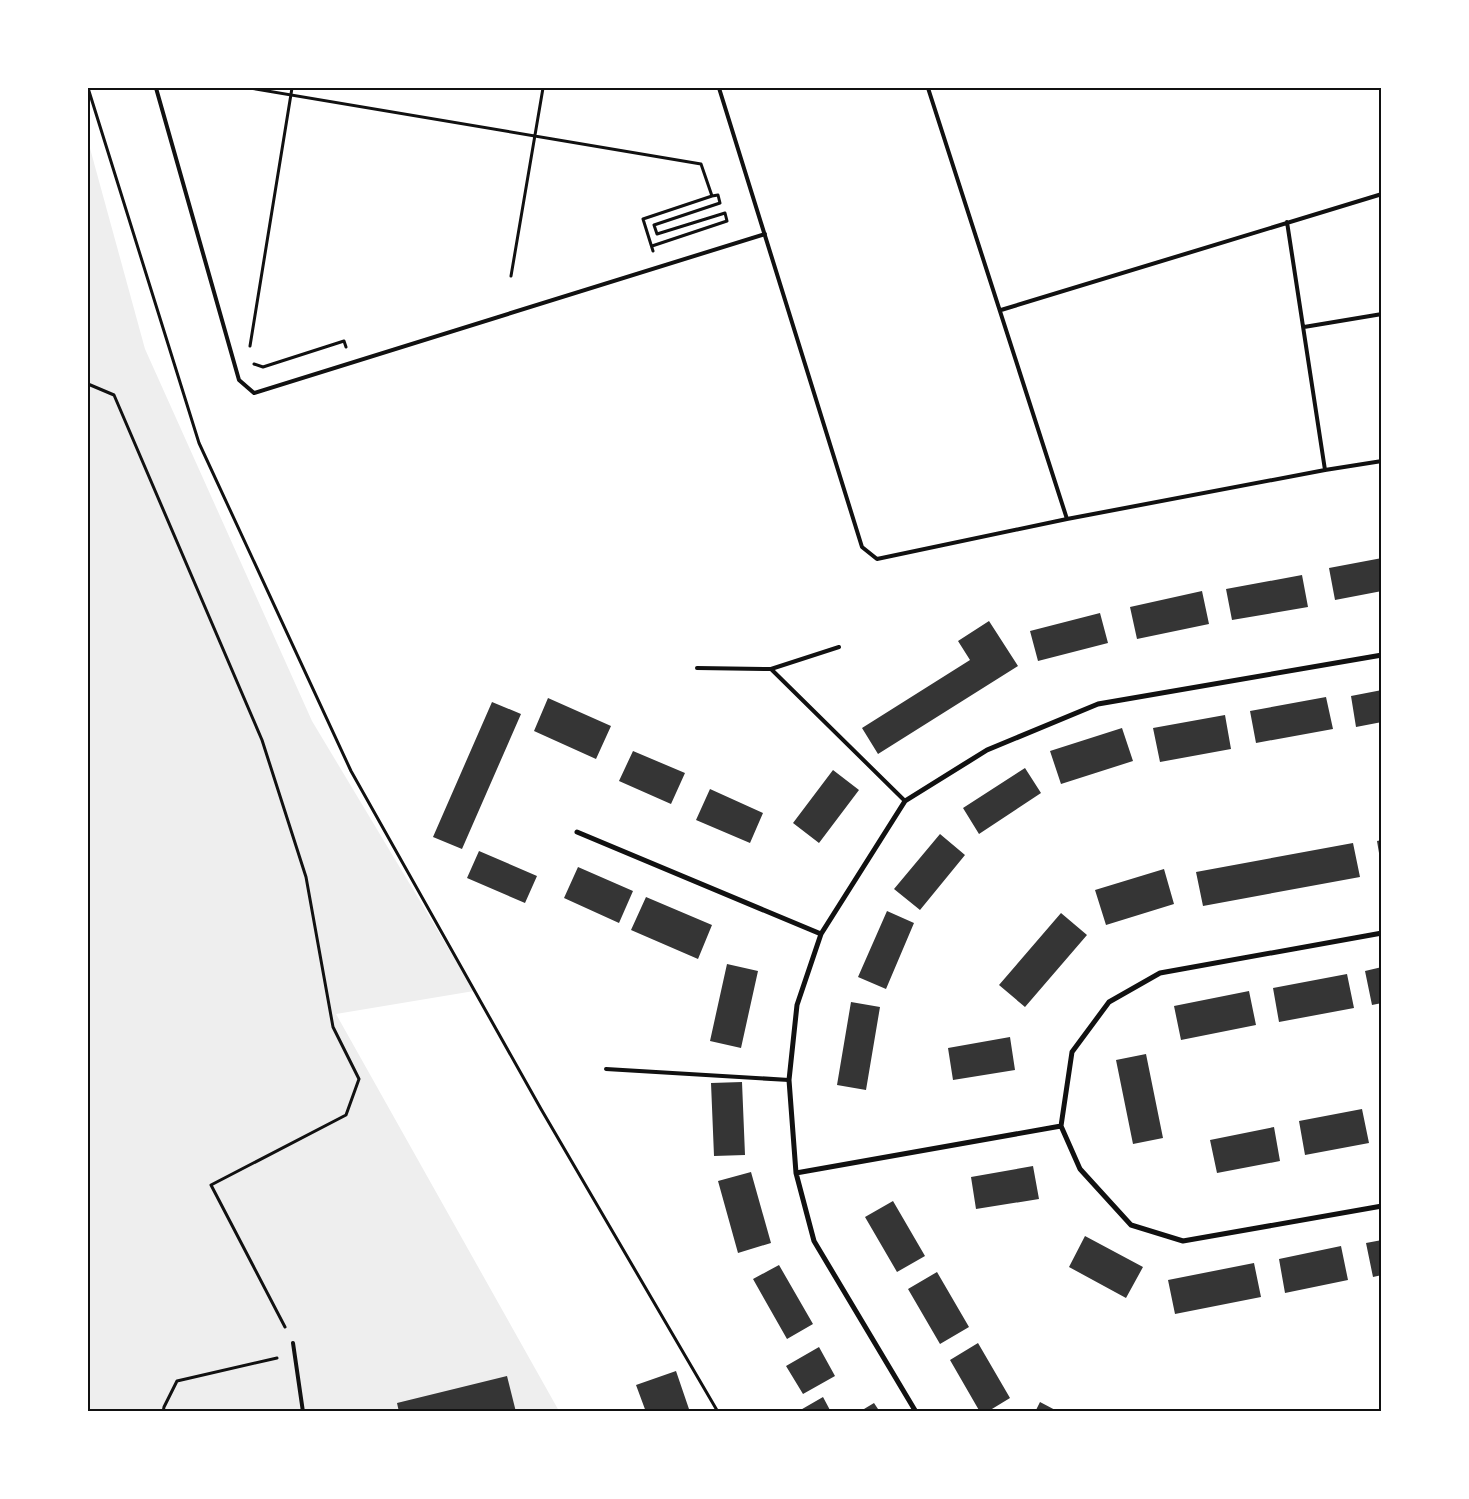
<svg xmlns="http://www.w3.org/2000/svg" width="1469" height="1499" viewBox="0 0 1469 1499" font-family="'Nunito Sans',sans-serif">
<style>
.green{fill:#eee}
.building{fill:#353535}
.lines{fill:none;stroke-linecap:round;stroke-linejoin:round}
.path{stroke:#111;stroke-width:3}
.service{stroke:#111;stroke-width:4}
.minor{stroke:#111;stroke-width:5}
.neatline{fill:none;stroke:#111;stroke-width:2}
</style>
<rect width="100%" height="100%" fill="#fff"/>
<!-- green -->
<path class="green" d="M88 141 145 349 312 721 474 991 336 1014 559 1411H88Z"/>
<!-- building -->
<path class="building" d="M1382 558V591L1335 600 1329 568Z
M1302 575 1308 607 1232 620 1226 589Z
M1202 591 1209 624 1137 639 1130 607Z
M1100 613 1108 643 1038 661 1030 631Z
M989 621 1018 666 878 754 862 728 970 660 958 641Z
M1382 690V722L1356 727 1351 696Z
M1326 697 1333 729 1256 743 1250 711Z
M548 698 611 726 596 759 534 731Z
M492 702 521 714 462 849 433 837Z
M1225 715 1231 749 1160 762 1153 728Z
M1122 728 1133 761 1061 784 1050 751Z
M633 751 685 773 671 804 619 781Z
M1025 768 1041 793 979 834 963 808Z
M833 770 859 790 819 843 793 823Z
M710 789 763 813 750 843 696 820Z
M940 834 965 855 920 910 894 889Z
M1382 840V859H1380L1377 841Z
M1353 843 1360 877 1203 906 1196 872Z
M479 851 537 876 525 903 467 878Z
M578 867 633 891 619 923 564 898Z
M1164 869 1174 904 1106 925 1095 890Z
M646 897 712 925 698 959 631 930Z
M887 911 914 923 886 989 858 977Z
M1061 913 1087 935 1025 1007 999 985Z
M727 964 758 971 741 1048 710 1041Z
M1382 967V1003L1372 1005 1365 971Z
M1347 974 1354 1008 1279 1022 1273 988Z
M1249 991 1256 1025 1181 1040 1174 1006Z
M851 1002 880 1007 866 1090 837 1085Z
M1010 1037 1015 1070 953 1080 948 1048Z
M1146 1054 1163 1138 1133 1144 1116 1060Z
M742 1082 745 1155 714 1156 711 1083Z
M1362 1109 1369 1143 1305 1155 1299 1121Z
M1274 1127 1280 1161 1217 1173 1210 1140Z
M1033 1166 1039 1199 976 1209 971 1177Z
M751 1172 771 1243 738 1253 718 1181Z
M893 1201 925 1256 897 1272 865 1217Z
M1085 1236 1143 1267 1126 1298 1069 1267Z
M1382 1240V1275L1373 1277 1366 1243Z
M1341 1246 1348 1280 1285 1293 1279 1259Z
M1254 1263 1261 1297 1175 1314 1168 1280Z
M779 1265 813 1324 787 1339 753 1279Z
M937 1272 969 1327 940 1344 908 1289Z
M978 1343 1010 1398 987 1412H980L950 1360Z
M819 1347 835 1376 803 1394 786 1366Z
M676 1371 690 1412H646L636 1385Z
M507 1376 516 1412H399L397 1403Z
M823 1397 831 1412H797Z
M1040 1402 1059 1412H1035Z
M874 1403 880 1412H859Z"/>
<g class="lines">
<!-- path -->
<path class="path" d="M88 88 199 443 351 771 541 1109 718 1412
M250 88 701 164 712 196 643 219 653 251
M652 246 727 221 725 213 657 234 654 225 720 203 718 195 712 196
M511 276 543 88
M250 346 292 88
M254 364 263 367 344 341 346 347
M88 384 114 395 262 740 306 877 333 1027 359 1079 346 1115 211 1185 285 1327
M163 1412 164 1407 177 1381 277 1358"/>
<!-- service -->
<path class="service" d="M156 88 239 380 254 393 765 234
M719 88 862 547 877 559 1067 519
M928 88 1067 519 1325 470 1382 461
M1287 222 1325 470
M1001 310 1382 194
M1304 327 1382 314
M697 668 771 669 839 647
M771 669 905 801
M606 1069 789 1080
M293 1343 303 1412"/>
<!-- minor -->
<path class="minor" d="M577 832 821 934
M1382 933 1160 973 1109 1002 1072 1052 1061 1126 1080 1169 1131 1225 1183 1241 1382 1206
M796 1173 1061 1126
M916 1412 814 1241 796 1173 789 1080 797 1005 821 934 905 801 987 750 1098 704 1382 655"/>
</g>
<!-- border -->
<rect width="1469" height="1499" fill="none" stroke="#ffffff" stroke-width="178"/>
<rect x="89" y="89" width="1291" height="1321" class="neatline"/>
</svg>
